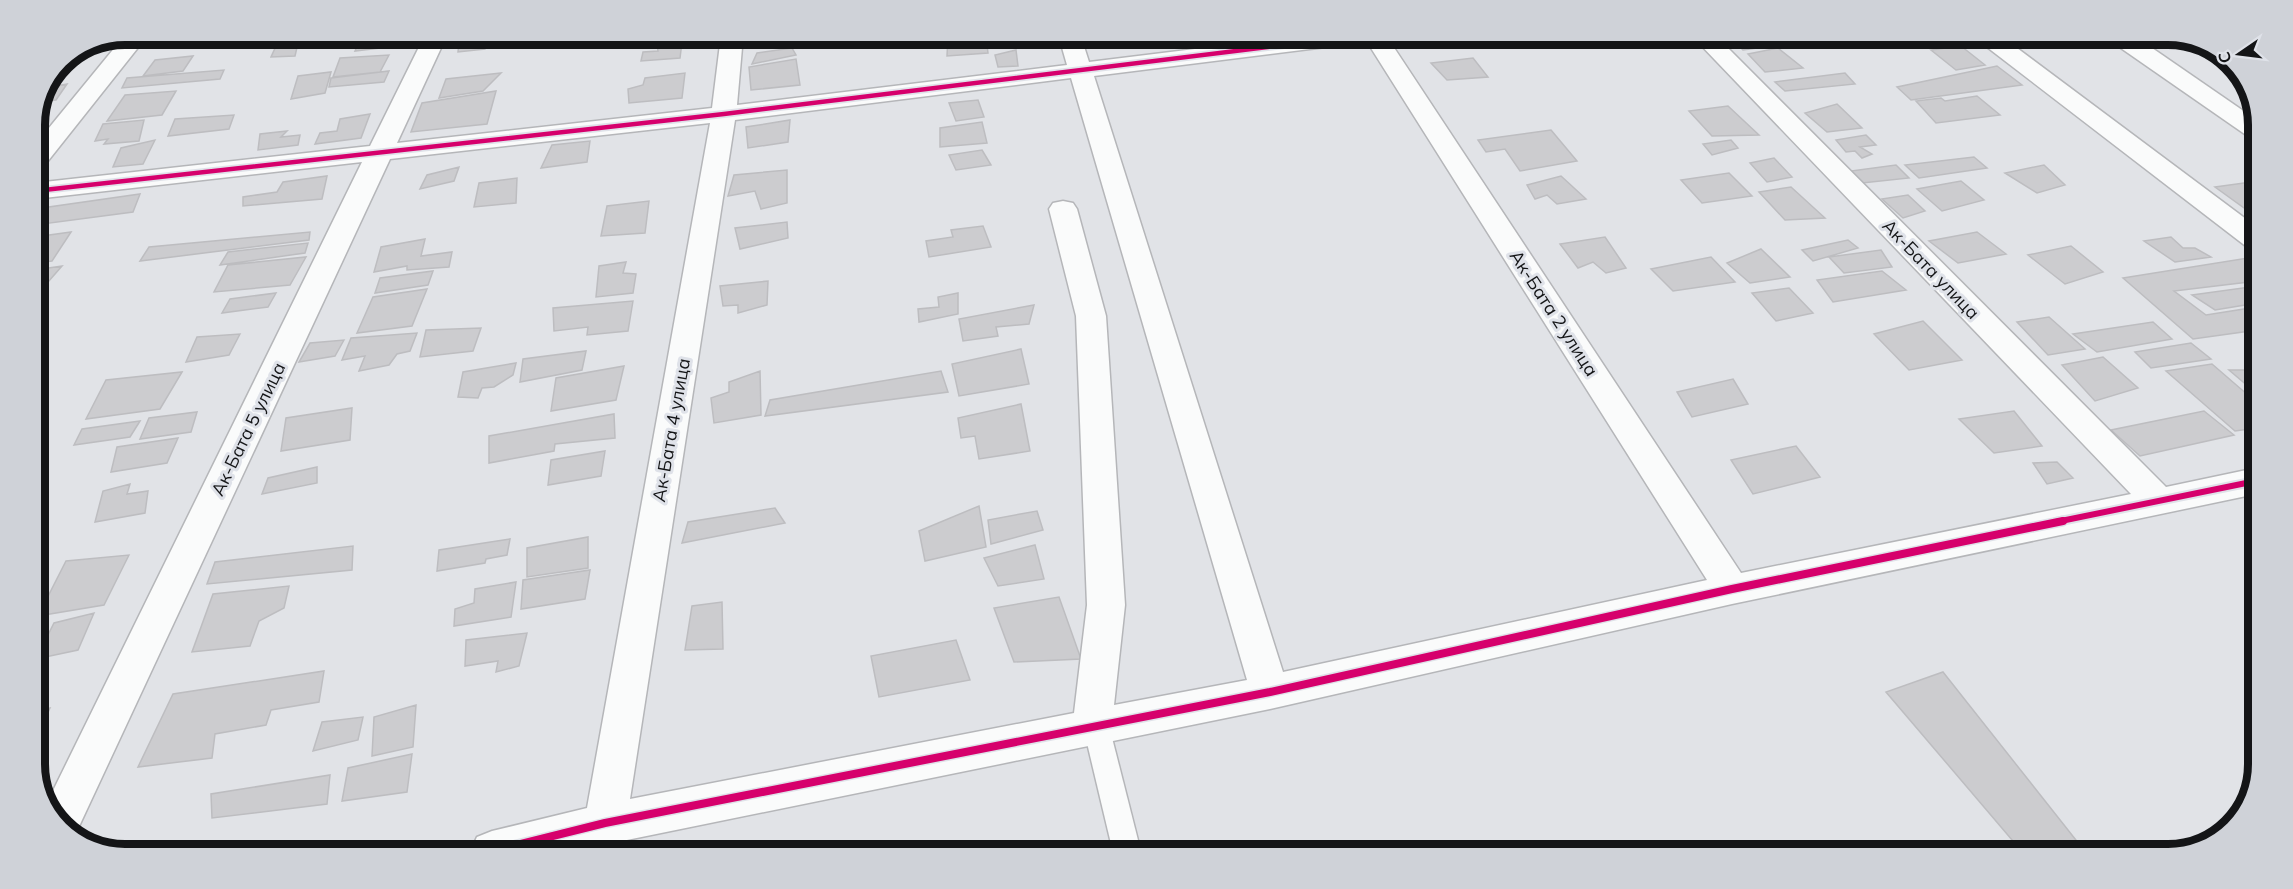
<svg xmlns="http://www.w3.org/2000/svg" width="2293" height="889" viewBox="0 0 2293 889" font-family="Mulish,sans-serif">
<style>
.building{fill:#cccccf;stroke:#bdbdc0;stroke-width:1.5}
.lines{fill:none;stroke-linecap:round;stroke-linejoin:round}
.lane-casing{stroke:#b5b6b9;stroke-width:3}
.street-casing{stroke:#b5b6b9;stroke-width:3}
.highway-casing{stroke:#b5b6b9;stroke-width:3}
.lane{fill:#fafbfb;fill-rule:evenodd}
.street{fill:#fafbfb;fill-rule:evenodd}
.highway{fill:#fafbfb;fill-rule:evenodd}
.cycleway-far2-casing{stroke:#dfe2e9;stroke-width:8}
.cycleway-far1-casing{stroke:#dfe2e9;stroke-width:10}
.cycleway-casing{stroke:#dfe2e9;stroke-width:11}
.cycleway-far2{stroke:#d6006c;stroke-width:4.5}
.cycleway-far1{stroke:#d6006c;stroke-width:6}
.cycleway{stroke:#d6006c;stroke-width:8}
.labels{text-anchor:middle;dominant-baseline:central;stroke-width:6;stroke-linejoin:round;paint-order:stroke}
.street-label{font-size:18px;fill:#141517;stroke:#dfe2e9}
.rim{fill:none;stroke:#141517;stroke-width:8}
</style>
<rect width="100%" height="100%" fill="#e1e3e7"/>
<!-- building -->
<path class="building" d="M362 35H400L396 46 355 51Z
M459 35H499L458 41Z
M873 36H901L899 39 886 38 885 43 877 45Z
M948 36 986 37 988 53 947 56Z
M1595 38H1633L1635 40 1602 45Z
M1731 38H1764L1772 46 1743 50Z
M1781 38H1806L1814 45 1779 46 1772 40Z
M1839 39H1873L1874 40 1848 44Z
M487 41 485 49 458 52 459 43Z
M682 42 680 58 641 61 643 52 658 51 657 44Z
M298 43 295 56 271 57 277 44Z
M1961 46 1985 65 1956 70 1931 50Z
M792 48 796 55 752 64 757 53Z
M1778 48 1803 68 1765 72 1748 54Z
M1016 50 1018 66 998 67 995 55Z
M389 55 380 72 333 77 340 58Z
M193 56 183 71 143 76 155 60Z
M1473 58 1488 77 1447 80 1431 63Z
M796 59 800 85 751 90 749 67Z
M1997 66 2022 85 1911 100 1897 87Z
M224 70 220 79 122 88 127 78Z
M389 71 384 82 329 87 331 78Z
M331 72 325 93 291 99 298 76Z
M501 73 483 91 439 98 446 79Z
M685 73 682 98 629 103 628 89 643 85 645 78Z
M1845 73 1855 84 1785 91 1775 82Z
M67 84 56 100 43 101 50 87Z
M176 91 162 115 107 121 125 95Z
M496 91 487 124 411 132 422 103Z
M1977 96 2000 115 1936 123 1916 101 1941 98 1945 101Z
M978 100 984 117 956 121 949 103Z
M1837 104 1862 128 1827 132 1805 113Z
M1728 106 1759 135 1712 136 1689 111Z
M370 114 361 138 315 144 320 133 337 131 340 119Z
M234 115 229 129 168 136 175 119Z
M144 120 139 141 104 144 108 139 95 141 103 124Z
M790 120 788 142 748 148 746 127Z
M982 122 987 143 940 147V128Z
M1551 130 1577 161 1520 171 1505 149 1486 152 1478 140Z
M287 131 281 137 300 135 298 145 258 150 260 134Z
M1866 135 1876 145 1860 147 1872 154 1862 158 1855 151 1846 152 1836 140Z
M155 140 143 164 113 167 121 148Z
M1731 140 1738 148 1712 155 1703 144Z
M590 141 587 162 541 168 552 145Z
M982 150 991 165 956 170 949 155Z
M1974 157 1987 168 1919 178 1905 165Z
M1774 158 1792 177 1767 182 1750 163Z
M1896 165 1909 178 1862 183 1851 171Z
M2044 165 2065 185 2037 193 2005 173Z
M459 167 454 181 420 189 427 175Z
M787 170V203L761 209 755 191 728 196 734 175Z
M1729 173 1752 196 1702 203 1681 180Z
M327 176 322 199 243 206V197L277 192 283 182Z
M1561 176 1586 199 1557 204 1547 195 1535 199 1527 185Z
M517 178 516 203 474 207 479 183Z
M1961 181 1984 200 1942 211 1917 189Z
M2251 182 2258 187V218L2215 187Z
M1791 187 1825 218 1785 220 1759 192Z
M140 194 133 212 35 225V209Z
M1908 195 1925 211 1903 218 1882 199Z
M649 201 645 233 601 236 607 206Z
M787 222 788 238 740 249 735 228Z
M983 226 991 247 929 257 926 241 953 237 951 230Z
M71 232 52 261 35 263V237Z
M310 232 309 240 140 261 149 247Z
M1977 232 2006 254 1958 263 1929 241Z
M1605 237 1626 268 1606 273 1593 262 1578 268 1560 244Z
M2171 237 2183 248H2195L2211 257 2175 262 2144 241Z
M425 239 421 256 452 252 449 267 407 270V266L374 272 381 247Z
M1848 240 1858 248 1813 261 1802 250Z
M308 243 305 253 220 265 228 252Z
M2071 246 2103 272 2065 284 2028 255Z
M1761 249 1790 277 1750 283 1727 263Z
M1881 250 1892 267 1844 273 1829 257Z
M306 257 290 285 214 292 228 265Z
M1711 257 1735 282 1673 291 1651 269Z
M2248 258 2257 265V281L2174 291 2206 315 2257 307V330L2193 339 2123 278Z
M626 262 623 273 636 274 633 293 596 297 599 266Z
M62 266 48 282 35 284V270Z
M433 271 428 285 375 293 380 278Z
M1882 271 1906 290 1833 302 1817 280Z
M768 281 767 305 738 313V305L723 306 720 286Z
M2257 286V303L2215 310 2192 295Z
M1789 288 1813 313 1776 321 1752 293Z
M427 289 412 326 357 333 373 297Z
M276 293 268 307 222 313 230 299Z
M958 293V314L919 322 918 309 939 307 938 297Z
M633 301 628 331 587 335 588 327 554 331 553 308Z
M1034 305 1029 324 996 327 998 336 963 341 959 319Z
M2049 317 2085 349 2048 355 2017 322Z
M1923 321 1962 360 1909 370 1874 334Z
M2153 322 2172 339 2097 352 2073 334Z
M481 328 473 351 420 357 426 330Z
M417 333 410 351 397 354 389 365 359 371 365 356 342 360 351 338Z
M240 334 229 355 186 362 197 337Z
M344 340 335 356 299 362 310 343Z
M2191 343 2211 359 2151 368 2135 352Z
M1021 349 1029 384 959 396 952 364Z
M586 351 582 370 520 382 523 359Z
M2103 357 2138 388 2095 401 2062 365Z
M516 363 513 375 494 387 482 388 478 398 458 397 463 372Z
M2212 364 2256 402V428L2235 431 2166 371Z
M624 366 616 400 551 411 556 378Z
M2229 370H2257L2256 393Z
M760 371 761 415 714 423 711 398 729 392V382Z
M941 371 948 392 765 416 770 400Z
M182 372 160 409 86 419 106 380Z
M1733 379 1748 404 1692 417 1677 392Z
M1021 404 1030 451 979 459 975 436 961 438 958 418Z
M352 408 350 440 281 451 286 418Z
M2014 411 2042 446 1994 453 1959 419Z
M2204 411 2234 435 2140 456 2111 430Z
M197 412 191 432 140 439 149 418Z
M614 414 615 438 555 444 554 451 489 463V436Z
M140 421 130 437 74 445 82 429Z
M178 438 167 463 111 472 117 447Z
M1796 446 1820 477 1753 494 1731 460Z
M605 451 601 476 548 485 551 460Z
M2057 462 2073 478 2047 484 2033 463Z
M317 467V483L262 494 268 478Z
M130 484 127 494 148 491 145 513 95 522 103 491Z
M979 506 986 547 925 561 919 531Z
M775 508 785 523 682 543 688 522Z
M1037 511 1043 530 991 544 988 520Z
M588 537V568L527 577V548Z
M510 539 507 555 486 559 485 563 437 571 439 550Z
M1035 545 1044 579 998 586 984 558Z
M353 546 352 570 207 584 215 562Z
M129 555 104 605 38 616 66 561Z
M590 570 585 599 521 609 523 580Z
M516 582 511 617 454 626 455 609 474 603 475 589Z
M289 586 284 608 259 621 250 646 192 652 213 594Z
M1059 597 1081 659 1014 662 994 608Z
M722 602 723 649 685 650 692 606Z
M94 613 78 650 36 659 54 623Z
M527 633 519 666 496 672 498 661 465 666 466 640Z
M956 640 970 680 879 697 871 656Z
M324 671 319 702 271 710 266 725 215 734 212 758 138 767 173 694Z
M1943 672 2087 854H2024L1886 692Z
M416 705 413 747 372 756 374 717Z
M50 708 36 739H35V711Z
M363 717 358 740 313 751 322 722Z
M45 748 35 767V749Z
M412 754 407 792 342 801 348 768Z
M330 775 327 804 212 818 211 794Z"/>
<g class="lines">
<defs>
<path id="lane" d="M1096 715 1105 718 1109 726 1141 852H1113L1083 726 1087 718Z"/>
<path id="street" d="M125 35H148L44 166 35 169V145Z
M425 35H447L397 143 712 108 721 36H743L737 105 1067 65 1059 37H1081L1089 62 1292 37H1361L1358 42 1350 44 1094 76 1283 672 1707 580 1364 37H1387L1741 573 2131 494 1694 38H1718L2166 487 2256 468V494L1732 604 1270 709 573 851 471 850 477 837 492 831 587 808 710 123 390 159 75 835 53 819 47 803 362 162 35 199V183L370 146ZM1071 78 1247 680 1114 705 1125 605 1106 316 1077 209 1073 203 1063 201 1053 203 1049 209 1076 316 1087 605 1074 713 630 799 735 120Z
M1980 39H2005L2258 228 2257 249 2247 247 1983 44Z"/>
<path id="highway" d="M2112 39H2139L2258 121V140L2249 137 2115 44Z"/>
</defs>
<!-- lane casing -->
<use href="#lane" class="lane-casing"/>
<!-- street casing -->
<use href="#street" class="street-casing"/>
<!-- highway casing -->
<use href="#highway" class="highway-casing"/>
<!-- lane -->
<use href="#lane" class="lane"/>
<!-- street -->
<use href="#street" class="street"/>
<!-- highway -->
<use href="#highway" class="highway"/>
<defs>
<path id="cycleway-far2" d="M35 191 724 114 1350 37"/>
<path id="cycleway-far1" d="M2056 522 2256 481"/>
<path id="cycleway" d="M492 851 605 823 1270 692 1732 589 2063 521"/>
</defs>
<!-- cycleway-far2 casing -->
<use href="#cycleway-far2" class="cycleway-far2-casing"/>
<!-- cycleway-far1 casing -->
<use href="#cycleway-far1" class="cycleway-far1-casing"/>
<!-- cycleway casing -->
<use href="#cycleway" class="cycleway-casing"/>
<!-- cycleway-far2 -->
<use href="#cycleway-far2" class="cycleway-far2"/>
<!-- cycleway-far1 -->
<use href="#cycleway-far1" class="cycleway-far1"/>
<!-- cycleway -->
<use href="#cycleway" class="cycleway"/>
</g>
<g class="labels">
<!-- street labels -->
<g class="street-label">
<text transform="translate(1931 269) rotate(46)">Ак-Бата улица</text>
<text transform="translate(1554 313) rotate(57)">Ак-Бата 2 улица</text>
<text transform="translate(248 429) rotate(-64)">Ак-Бата 5 улица</text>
<text transform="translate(671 430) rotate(-80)">Ак-Бата 4 улица</text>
</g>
</g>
<!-- crop -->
<path d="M0 0H2293V889H0ZM125 45H2168A80 80 0 0 1 2248 125V764A80 80 0 0 1 2168 844H125A80 80 0 0 1 45 764V125A80 80 0 0 1 125 45Z" fill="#cfd2d8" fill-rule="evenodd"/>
<path class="rim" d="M125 45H2168A80 80 0 0 1 2248 125V764A80 80 0 0 1 2168 844H125A80 80 0 0 1 45 764V125A80 80 0 0 1 125 45Z"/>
<!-- north arrow -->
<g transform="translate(2239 54) rotate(256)" stroke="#dfe2e9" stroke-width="4.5" paint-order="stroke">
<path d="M0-4.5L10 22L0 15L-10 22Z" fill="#141517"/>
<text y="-9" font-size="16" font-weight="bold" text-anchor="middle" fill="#141517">С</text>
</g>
</svg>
